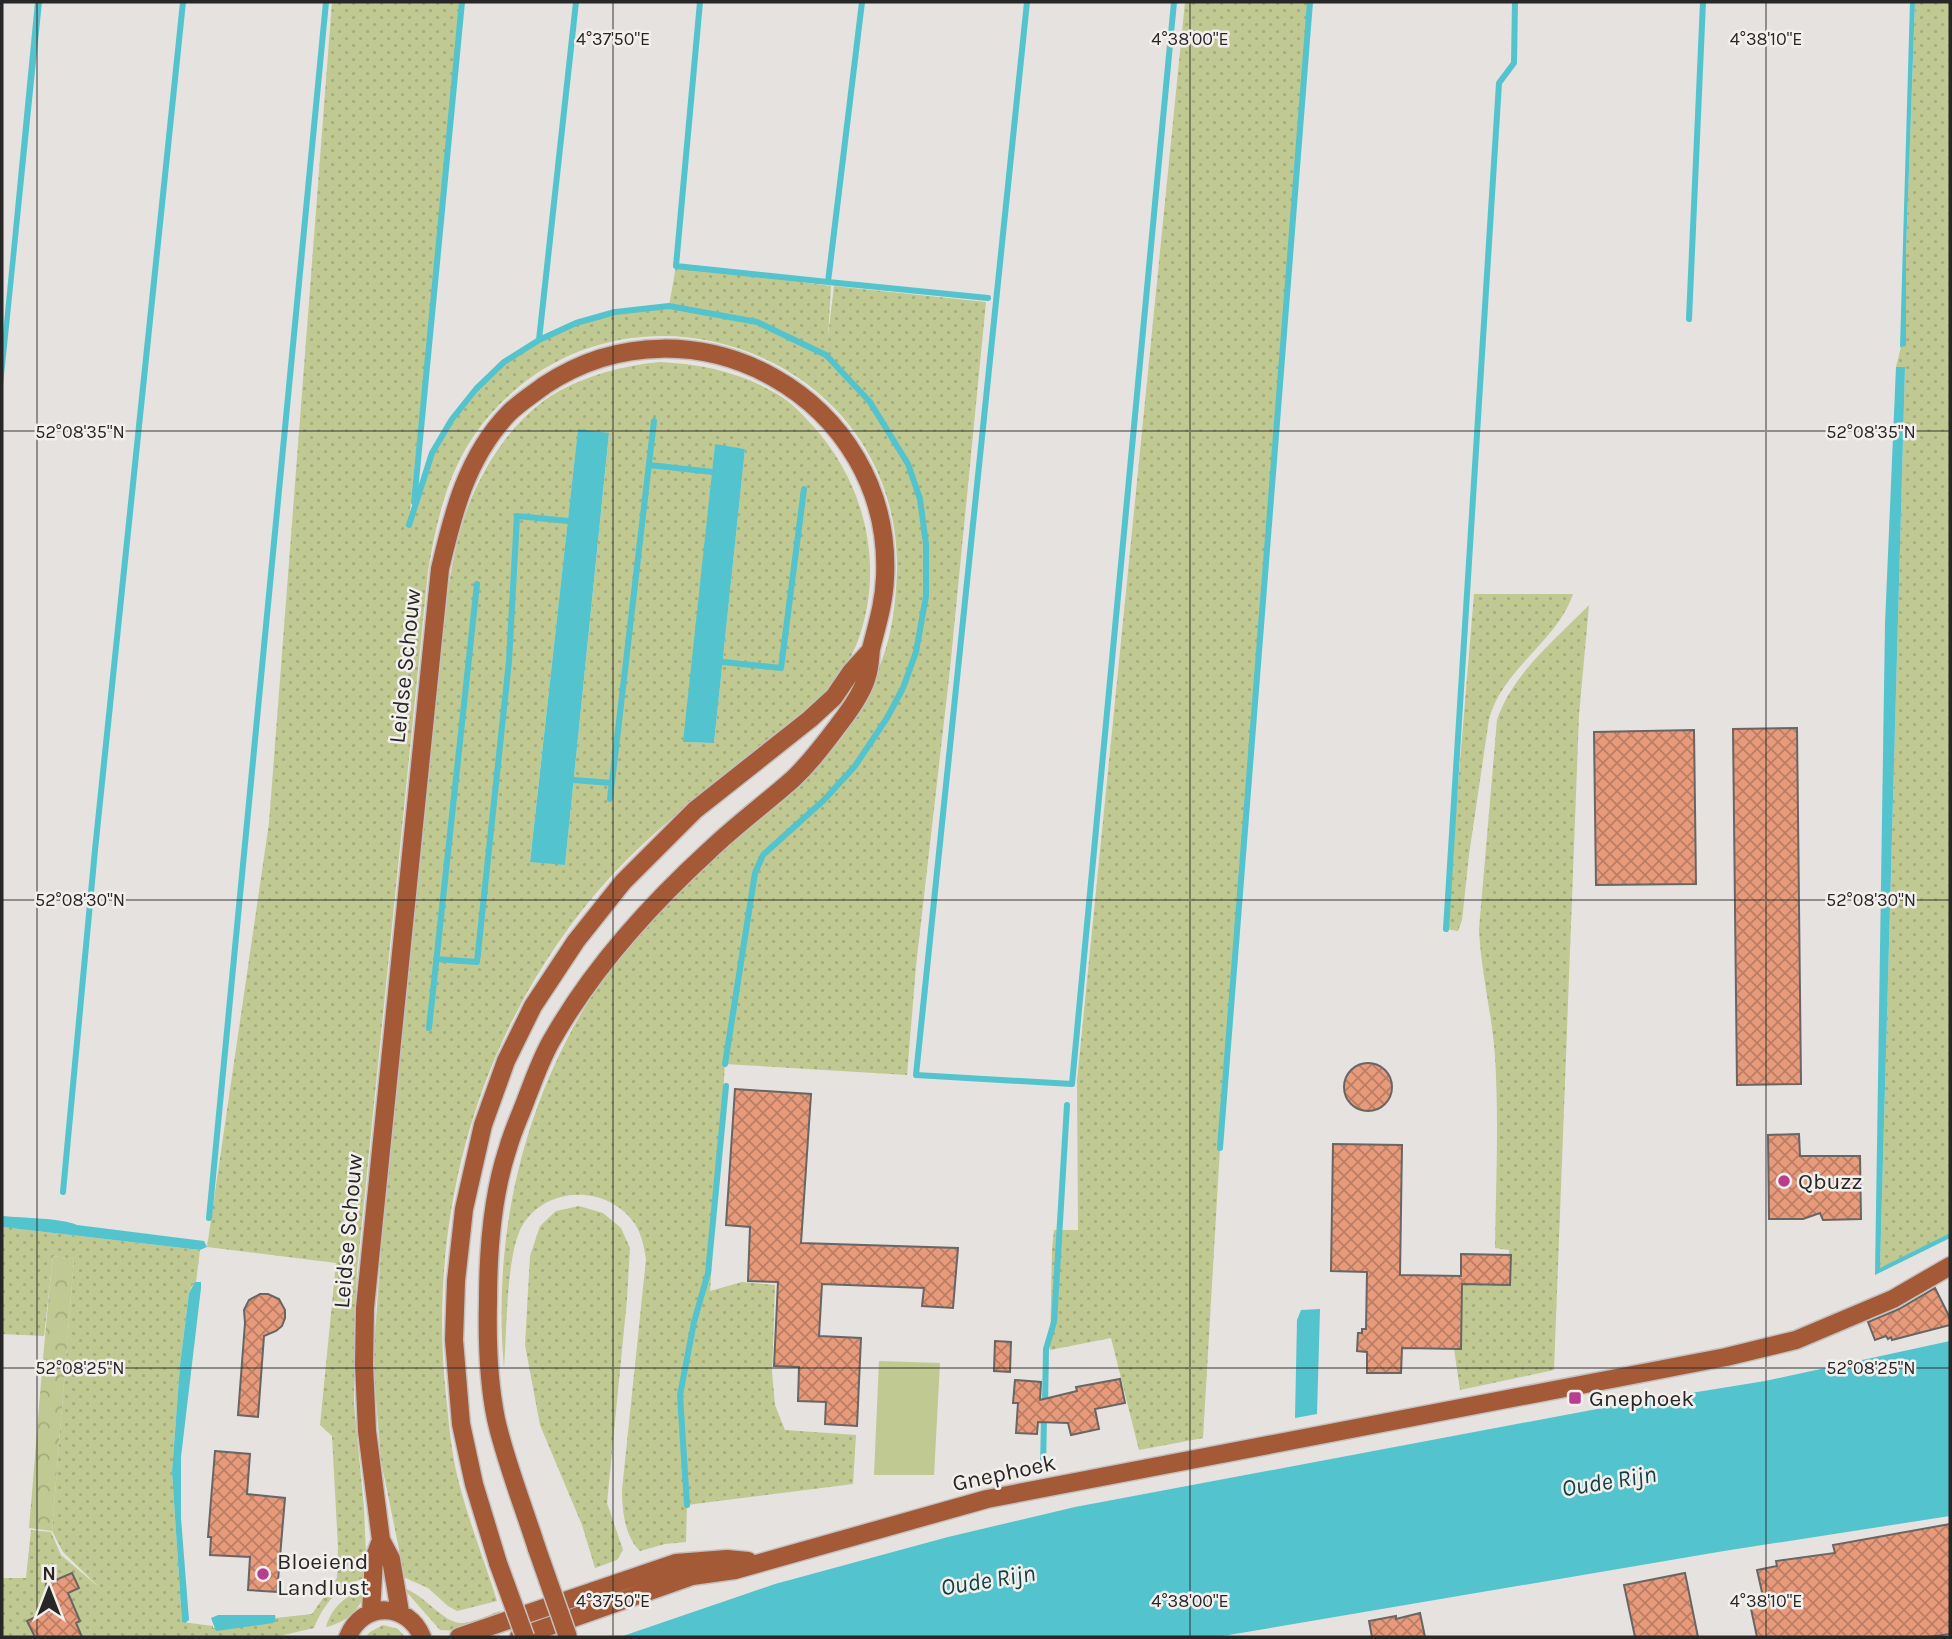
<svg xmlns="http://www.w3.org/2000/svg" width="1952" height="1639" viewBox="0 0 1952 1639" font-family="Karla,sans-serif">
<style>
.grass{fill:url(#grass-dots);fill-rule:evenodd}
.forest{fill:url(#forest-crowns)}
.pitch{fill:#bfc991}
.water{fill:#53c3cd}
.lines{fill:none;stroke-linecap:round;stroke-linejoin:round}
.stream{stroke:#53c3cd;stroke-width:6}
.building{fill:url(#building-cross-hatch);stroke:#696564;stroke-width:2}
.secondary-casing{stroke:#c3c0bf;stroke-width:21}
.secondary{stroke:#a45937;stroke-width:18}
.secondary-bridge-casing{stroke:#c3c0bf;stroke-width:21;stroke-linecap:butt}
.secondary-bridge{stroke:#a45937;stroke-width:18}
.ticks{fill:none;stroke:#282727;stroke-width:2;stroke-opacity:0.45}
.poi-dot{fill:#b93d8e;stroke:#f3efed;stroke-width:2.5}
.labels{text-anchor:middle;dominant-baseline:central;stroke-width:5;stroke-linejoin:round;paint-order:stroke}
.street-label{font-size:23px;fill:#282727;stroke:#f3efed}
.poi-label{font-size:23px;fill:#282727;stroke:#f3efed;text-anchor:start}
.water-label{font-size:24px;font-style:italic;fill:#0e4246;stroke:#f3efed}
.ticks-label{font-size:18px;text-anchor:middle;fill:#282727;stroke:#f3efed;stroke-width:5;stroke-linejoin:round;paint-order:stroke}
</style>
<defs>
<pattern id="grass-dots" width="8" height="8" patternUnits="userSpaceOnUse" patternTransform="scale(1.75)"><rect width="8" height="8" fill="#bfc991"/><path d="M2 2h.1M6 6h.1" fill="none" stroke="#a4ad7d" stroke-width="1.8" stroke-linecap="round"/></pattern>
<pattern id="forest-crowns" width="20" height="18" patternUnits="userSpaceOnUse" patternTransform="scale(1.75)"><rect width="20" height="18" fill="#bfc991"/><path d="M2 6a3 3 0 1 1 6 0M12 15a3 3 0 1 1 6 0" fill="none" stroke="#a4ad7d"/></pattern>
<pattern id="building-cross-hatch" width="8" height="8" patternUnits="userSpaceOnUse" patternTransform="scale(1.75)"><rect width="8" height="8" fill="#e79b7b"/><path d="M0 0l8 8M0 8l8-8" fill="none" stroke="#bb7e65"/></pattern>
</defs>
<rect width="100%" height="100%" fill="#e5e2e0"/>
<!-- grass -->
<path class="grass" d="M332 2H462L409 521C420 500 422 473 433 451 470 379 536 328 615 312 632 308 651 308 669 306L676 266 831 286 828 336 834 286 986 302 950 669 916 966 907 1075 725 1064 710 1291 742 1282 775 1285 772 1373 775 1405 785 1430 856 1435 853 1484 687 1505 686 1542 665 1544 640 1551C625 1537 622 1510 622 1490L646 1259C644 1247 642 1235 635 1224 607 1183 542 1185 520 1230 506 1262 507 1331 504 1368 490 1210 536 1054 638 933 668 896 704 864 740 834 756 819 775 805 790 790 805 774 817 754 831 737 845 717 864 698 875 676 891 645 896 605 897 570 900 341 602 249 473 437 446 477 436 524 428 571L357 1271 354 1346V1404L364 1508 367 1577C340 1586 324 1602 314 1628L275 1637H2V1578H26L31 1530 51 1532 61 1555 100 1588 63 1552 52 1531 74 1259 53 1256 44 1336 2 1334V1227L200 1250 196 1282 192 1286 189 1293 180 1365 172 1472 182 1622 213 1626V1628L276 1621V1618L312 1614 337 1578 338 1547 332 1436 320 1425 336 1263 207 1247 269 823Z
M1185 2H1310L1220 1148 1203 1438 1139 1450 1111 1338 1050 1350 1052 1250 1054 1230H1078L1077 1081Z
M1915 2H1950V1233L1880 1269 1905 367H1896L1901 347 1906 345V251Z
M660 362C701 364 740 372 777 394 790 401 802 414 812 425 862 479 883 557 862 628 853 662 832 688 808 713 742 763 670 813 613 874 483 1015 426 1208 446 1396 449 1423 451 1449 457 1475 467 1517 484 1559 497 1601L457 1611 448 1606 428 1588 401 1576 399 1549 381 1461 373 1362 382 1238 444 615C449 585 453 555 462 525 478 470 517 409 571 385 600 372 629 365 660 362ZM578 430 609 434 565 865 530 861ZM715 445 745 449 714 743 684 742Z
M1474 594H1573C1556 643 1503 668 1489 719L1469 855 1462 920 1458 931 1446 929Z
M1589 605 1579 715 1554 1370 1460 1390 1454 1349 1456 1283 1510 1284 1509 1250 1495 1248C1496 1184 1499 1120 1495 1056 1492 1014 1481 972 1479 929L1497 720C1512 674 1556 639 1589 605Z
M579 1206 603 1213 621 1228 630 1248 627 1299 607 1503 623 1550 617 1560 595 1568 582 1525 540 1425 525 1345 530 1256 540 1226 556 1211Z
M367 1587C361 1609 348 1622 326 1627 332 1606 347 1595 367 1587Z
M403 1588C425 1594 444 1625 463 1623 475 1622 488 1615 500 1611L502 1618 459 1631 440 1630Z
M383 1625 398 1629 405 1637H365L370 1632Z"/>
<!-- forest -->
<path class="forest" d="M53 1256 74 1259 52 1531 29 1528C37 1437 43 1346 53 1256Z"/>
<!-- pitch -->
<path class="pitch" d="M879 1361 940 1363 934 1475H874Z"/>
<!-- water -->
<path class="water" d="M35 2H42L2 395V344Z
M1910 2H1915L1906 251V346L1900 347Z
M1896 367H1905L1880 1268 1950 1233V1238L1875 1275 1885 624Z
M578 429 609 433 565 865 530 862Z
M715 444 745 449 714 743 683 742Z
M2 1216C22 1218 62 1218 77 1225L204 1241 207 1247 200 1250 2 1227Z
M195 1282H201V1288L181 1457V1518L189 1620 185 1623 182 1622 172 1472 180 1365 189 1293Z
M1320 1309 1317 1414 1295 1418 1297 1320 1301 1310Z
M1950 1341V1516L1724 1551 1217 1637H620L775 1584 948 1537 1075 1507 1629 1403 1765 1381Z
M218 1615H275L276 1621 273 1623 216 1631 211 1618Z"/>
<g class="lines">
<!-- stream -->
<path class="stream" d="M700 2 676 266 828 282 862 2
M1027 2 916 1075 1072 1084 1174 2
M828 282 988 298
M1689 319 1703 2
M539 340 576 2
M649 465 713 472
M414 502 462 2
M409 525 432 453 452 419 476 389 504 362 539 340 576 323 615 312 669 306 757 322 826 355 870 402 908 464 920 499 926 544V596L916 652 903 688 887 718 855 766 824 800 763 855 755 873 725 1064
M723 662 781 668 804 489
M574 780 612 783
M610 799 654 421
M1446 929 1499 83 1514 63 1515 2
M436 959 477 962 509 661 517 516 568 521
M429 1028 477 584
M1220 1148 1310 2
M63 1192 95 850 183 2
M209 1218 326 2
M1045 1405 1046 1349 1054 1322 1067 1105
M1043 1470 1044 1416
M687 1505 680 1395 694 1322 708 1273 726 1086"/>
</g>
<!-- building -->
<path class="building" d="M1797 728 1801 1084 1737 1085 1733 729Z
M1694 730 1696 884 1596 885 1594 732Z
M1344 1087a24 24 0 1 1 48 0a24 24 0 1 1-48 0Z
M735 1089 811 1094 801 1243 958 1248 953 1308 922 1306 924 1288 822 1284 819 1336 861 1338 857 1426 825 1424 826 1402 798 1401 799 1367 774 1366 778 1282 748 1281 750 1227 726 1225Z
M1799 1134 1800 1156H1860L1861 1219 1823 1220 1820 1213 1803 1219H1769L1768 1135Z
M1333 1144 1402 1145 1400 1275 1461 1276V1254L1511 1255 1510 1285 1462 1284 1461 1349 1402 1348 1401 1373H1367V1352L1357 1351 1358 1333H1362V1329H1366L1367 1272 1331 1271Z
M1935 1288 1950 1318V1325L1892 1340 1891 1337 1888 1339 1886 1336 1875 1340 1868 1322 1899 1309Z
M260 1294H268L279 1299 285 1310V1318L282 1326 276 1331 264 1336 258 1417 238 1415 245 1323 244 1310 249 1300Z
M995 1341 1011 1342 1010 1372 994 1371Z
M1120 1379 1125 1403 1095 1409 1099 1429 1071 1435 1068 1423 1038 1422 1037 1434 1016 1433 1018 1403H1013L1015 1380 1041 1382 1040 1400 1077 1391 1076 1387Z
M215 1451 250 1454 247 1494 285 1498 277 1592 248 1590 250 1557 210 1555 211 1537H208Z
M1950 1524V1634L1929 1637H1757L1750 1604 1764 1601 1757 1570 1777 1566 1776 1561 1835 1553 1833 1545Z
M72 1573 79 1588 68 1593 80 1621 76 1623 82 1637H35L27 1621 57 1607 46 1584Z
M1685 1573 1698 1637H1635L1624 1585Z
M1420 1613 1425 1637H1372L1369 1621 1396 1616V1619Z"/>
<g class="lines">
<defs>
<path id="secondary" d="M498 1563 474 1484 461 1424 454 1340 456 1281 464 1209 483 1125 506 1061 533 1006 576 941 623 882 695 810 810 719 834 697 851 672 871 650
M371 1612 374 1559 381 1540
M400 1612 391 1559 381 1540 367 1431 364 1364 365 1308 440 569C453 513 467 456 509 413 519 403 533 394 545 385 693 287 894 399 885 578 884 603 877 625 871 649 870 658 870 667 867 676 863 692 850 710 840 723 825 743 811 762 793 779 766 803 736 825 710 850 651 904 593 968 553 1038 542 1056 535 1077 527 1097 521 1114 513 1130 508 1148 492 1196 488 1250 488 1301 487 1340 488 1380 496 1419 505 1460 524 1508 537 1549
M348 1637C362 1601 408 1602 422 1637
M459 1637 676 1563 727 1559 748 1561
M519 1637 692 1576 735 1570 987 1499 1726 1357 1796 1340 1893 1299 1950 1266"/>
</defs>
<!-- secondary casing -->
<use href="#secondary" class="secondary-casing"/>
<!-- secondary -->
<use href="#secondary" class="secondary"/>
<defs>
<path id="secondary-bridge" d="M537 1549 568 1637
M498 1563 525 1637"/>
</defs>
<!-- secondary-bridge casing -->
<use href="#secondary-bridge" class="secondary-bridge-casing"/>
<!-- secondary-bridge -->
<use href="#secondary-bridge" class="secondary-bridge"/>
</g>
<!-- ticks -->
<path class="ticks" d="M37 2V1637M613 2V1637M1190 2V1637M1766 2V1637M2 431H1950M2 900H1950M2 1368H1950"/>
<!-- markers -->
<g class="poi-dot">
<circle cx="1784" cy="1181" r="7"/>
<rect x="1568" y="1391" width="14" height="14" rx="3.5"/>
<circle cx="263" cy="1574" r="7"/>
</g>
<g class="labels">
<!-- street labels -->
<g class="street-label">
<text transform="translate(405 666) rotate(-84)">Leidse Schouw</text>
<text transform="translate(348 1231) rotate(-85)">Leidse Schouw</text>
<text transform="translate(1004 1473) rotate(-12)">Gnephoek</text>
</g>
<!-- poi labels -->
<g class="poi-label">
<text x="1798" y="1181">Qbuzz</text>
<text x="1589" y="1398">Gnephoek</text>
<text x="277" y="1561">Bloeiend<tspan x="277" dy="26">Landlust</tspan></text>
</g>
<!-- water labels -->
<g class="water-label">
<text transform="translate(1609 1481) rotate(-9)">Oude Rijn</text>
<text transform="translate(988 1580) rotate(-9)">Oude Rijn</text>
</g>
</g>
<g class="ticks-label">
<text x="613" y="45">4°37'50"E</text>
<text x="1190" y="45">4°38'00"E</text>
<text x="1766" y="45">4°38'10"E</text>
<text x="80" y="438">52°08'35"N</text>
<text x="1871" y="438">52°08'35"N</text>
<text x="80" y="906">52°08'30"N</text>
<text x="1871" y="906">52°08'30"N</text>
<text x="80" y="1374">52°08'25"N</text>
<text x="1871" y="1374">52°08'25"N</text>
<text x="613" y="1607">4°37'50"E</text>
<text x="1190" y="1607">4°38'00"E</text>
<text x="1766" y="1607">4°38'10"E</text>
</g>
<!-- border -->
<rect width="1952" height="1639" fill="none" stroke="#282727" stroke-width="7"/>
<!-- north arrow -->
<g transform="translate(49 1590)" stroke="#f3efed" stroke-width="5" paint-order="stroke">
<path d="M0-5L12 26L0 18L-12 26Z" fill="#282727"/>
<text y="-10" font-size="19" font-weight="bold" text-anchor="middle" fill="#282727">N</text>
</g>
</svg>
